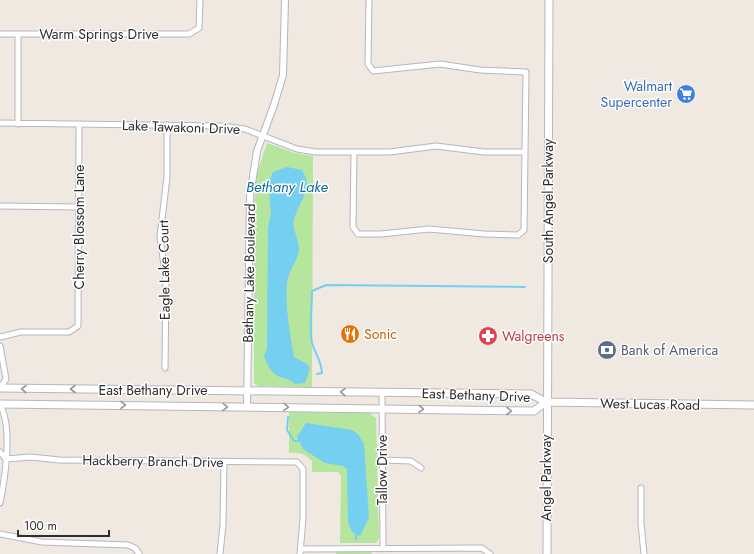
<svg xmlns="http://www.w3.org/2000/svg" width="754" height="554" viewBox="0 0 754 554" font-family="Jost,sans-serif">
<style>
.green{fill:#b6e59e}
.water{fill:#75cff0}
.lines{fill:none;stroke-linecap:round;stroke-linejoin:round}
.stream{stroke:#75cff0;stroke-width:2}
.minor-casing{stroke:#b4b7c1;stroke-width:7}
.tertiary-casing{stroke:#b4b7c1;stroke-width:8}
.secondary-casing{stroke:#b4b7c1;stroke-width:9}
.minor{stroke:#fff;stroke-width:5}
.tertiary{stroke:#fff;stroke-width:6}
.secondary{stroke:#fff;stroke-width:7}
.oneway{stroke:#969696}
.labels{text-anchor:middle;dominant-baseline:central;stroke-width:3;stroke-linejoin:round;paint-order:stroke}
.street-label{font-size:14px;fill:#2e2e2e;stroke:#fff}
.shop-label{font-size:14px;fill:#366cbe;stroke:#fff;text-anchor:end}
.food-label{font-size:14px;fill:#c56008;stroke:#fff;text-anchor:start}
.health-label{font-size:14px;fill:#be3a42;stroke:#fff;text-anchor:start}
.service-label{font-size:14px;fill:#4e5e75;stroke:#fff;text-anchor:start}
.water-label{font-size:15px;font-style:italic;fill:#0d6fa3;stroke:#fff}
</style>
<rect width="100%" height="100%" fill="#efe9e1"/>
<!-- green -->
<path class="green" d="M267 143 295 153 313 156 312 387 258 386 254 383V206L257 173Z
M289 412 369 413 376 418 379 538 376 543H340L341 475 338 472H312V461C304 453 300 452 289 453Z
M336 552H371L372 554H336Z"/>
<!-- water -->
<path class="water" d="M287 167 302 170C314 188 299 202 294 219 291 227 299 239 299 249 298 261 288 271 287 283 285 307 290 334 294 357L307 364 310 368 305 383 295 384C289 378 282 379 276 375 270 371 266 362 264 355L267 349 268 228 271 213 268 183 273 172Z
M306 423 352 430 358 434 364 444 369 518 360 536 352 532 348 522 347 469 343 466 325 463 303 449 297 437Z"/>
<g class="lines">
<!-- stream -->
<path class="stream" d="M317 374 322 373C321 359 315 354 312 343 309 331 312 304 312 291L326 285 525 287
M288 417 287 430 294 441H301
M356 539 357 533"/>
<defs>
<path id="minor" d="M0 34H189L199 28 200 0
M18 34V124
M0 123 220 126 245 129 297 149 316 152H390L436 146 484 152H525
M354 152 353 227 358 234H381L429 229 484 234 518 235 524 230 526 72 480 70 440 64 373 71 368 64 369 0
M0 206 79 207
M0 337 21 332H69L78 326 79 124
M0 346 6 379 0 388
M165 368 166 281 160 236 167 177V125
M382 392 383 549
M0 405C13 426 5 479 0 503
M0 452 6 459
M6 459 30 457 60 460 297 462 303 469V518L300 554
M382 460 411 461 421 468
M641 488V523L644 554
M0 534 42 542 128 545 135 548 139 554
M301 549 482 548 490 554
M220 554 223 524 224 461"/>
<path id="tertiary" d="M247 407 250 196 257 151 274 105 283 75 285 0"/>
<path id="secondary" d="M0 388 531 394 546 402 754 405
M0 404 534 411 546 402
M547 554 549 0"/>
</defs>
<!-- minor casing -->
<use href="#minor" class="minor-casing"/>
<!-- tertiary casing -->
<use href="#tertiary" class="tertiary-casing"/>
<!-- secondary casing -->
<use href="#secondary" class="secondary-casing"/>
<!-- minor -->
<use href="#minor" class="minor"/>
<!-- tertiary -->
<use href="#tertiary" class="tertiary"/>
<!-- secondary -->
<use href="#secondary" class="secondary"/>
</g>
<!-- one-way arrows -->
<defs><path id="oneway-chevron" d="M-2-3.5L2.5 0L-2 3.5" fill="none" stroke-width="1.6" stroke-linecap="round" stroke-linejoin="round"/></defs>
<g class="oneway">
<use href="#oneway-chevron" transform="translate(24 389) rotate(-179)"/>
<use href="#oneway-chevron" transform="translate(73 389) rotate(-180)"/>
<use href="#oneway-chevron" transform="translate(343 392) rotate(-179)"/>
<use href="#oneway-chevron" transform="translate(123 405) rotate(1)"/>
<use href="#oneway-chevron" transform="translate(225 407) rotate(1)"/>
<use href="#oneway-chevron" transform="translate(286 407) rotate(1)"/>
<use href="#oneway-chevron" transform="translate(421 409) rotate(1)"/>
<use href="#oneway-chevron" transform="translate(509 411) rotate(1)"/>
</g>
<!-- icons -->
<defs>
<symbol id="supermarket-disc" viewBox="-11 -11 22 22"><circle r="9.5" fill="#3f7fe0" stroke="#fff"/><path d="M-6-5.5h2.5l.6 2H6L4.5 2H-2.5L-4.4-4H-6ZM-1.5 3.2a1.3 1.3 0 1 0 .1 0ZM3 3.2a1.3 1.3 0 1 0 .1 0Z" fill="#fff"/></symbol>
<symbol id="restaurant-disc" viewBox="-11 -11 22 22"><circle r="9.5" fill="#e8710a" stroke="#fff"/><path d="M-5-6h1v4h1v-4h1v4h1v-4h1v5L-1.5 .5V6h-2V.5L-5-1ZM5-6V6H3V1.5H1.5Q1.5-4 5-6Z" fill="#fff"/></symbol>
<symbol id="pharmacy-disc" viewBox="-11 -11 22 22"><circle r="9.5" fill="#e0444e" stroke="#fff"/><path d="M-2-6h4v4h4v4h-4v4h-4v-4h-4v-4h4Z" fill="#fff"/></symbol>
<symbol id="bank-disc" viewBox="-11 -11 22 22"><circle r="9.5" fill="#5c6f8a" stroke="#fff"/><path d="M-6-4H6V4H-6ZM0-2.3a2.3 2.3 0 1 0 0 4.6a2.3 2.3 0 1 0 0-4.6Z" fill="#fff"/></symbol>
</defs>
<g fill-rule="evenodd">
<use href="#supermarket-disc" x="675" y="83" width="22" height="22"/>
<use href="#restaurant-disc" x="339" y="323" width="22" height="22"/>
<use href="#pharmacy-disc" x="477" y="325" width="22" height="22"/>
<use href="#bank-disc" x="596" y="339" width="22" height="22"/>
</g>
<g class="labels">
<!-- street labels -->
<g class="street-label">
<text x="99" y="34">Warm Springs Drive</text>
<text transform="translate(181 127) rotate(2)">Lake Tawakoni Drive</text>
<text transform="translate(548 201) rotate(-90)">South Angel Parkway</text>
<text transform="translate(79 227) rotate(-90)">Cherry Blossom Lane</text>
<text transform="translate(164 270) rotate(-91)">Eagle Lake Court</text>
<text transform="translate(249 273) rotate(-89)">Bethany Lake Boulevard</text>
<text x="153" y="390">East Bethany Drive</text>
<text transform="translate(476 395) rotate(2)">East Bethany Drive</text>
<text transform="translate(650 404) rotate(1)">West Lucas Road</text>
<text transform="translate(153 461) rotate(1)">Hackberry Branch Drive</text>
<text transform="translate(382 470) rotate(-90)">Tallow Drive</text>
<text transform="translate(546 478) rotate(-90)">Angel Parkway</text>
</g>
<!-- shop labels -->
<g class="shop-label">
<text x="672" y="86">Walmart<tspan x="672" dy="16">Supercenter</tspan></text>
</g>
<!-- food labels -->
<g class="food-label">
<text x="364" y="334">Sonic</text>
</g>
<!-- health labels -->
<g class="health-label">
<text x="502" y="336">Walgreens</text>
</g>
<!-- service labels -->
<g class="service-label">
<text x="621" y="350">Bank of America</text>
</g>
<!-- water labels -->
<g class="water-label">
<text x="287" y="187">Bethany Lake</text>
</g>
</g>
<!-- scale -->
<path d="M18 530v6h91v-6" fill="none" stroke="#2e2e2e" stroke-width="2"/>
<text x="24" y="530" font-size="12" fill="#2e2e2e" stroke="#ffffff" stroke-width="3" paint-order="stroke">100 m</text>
</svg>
